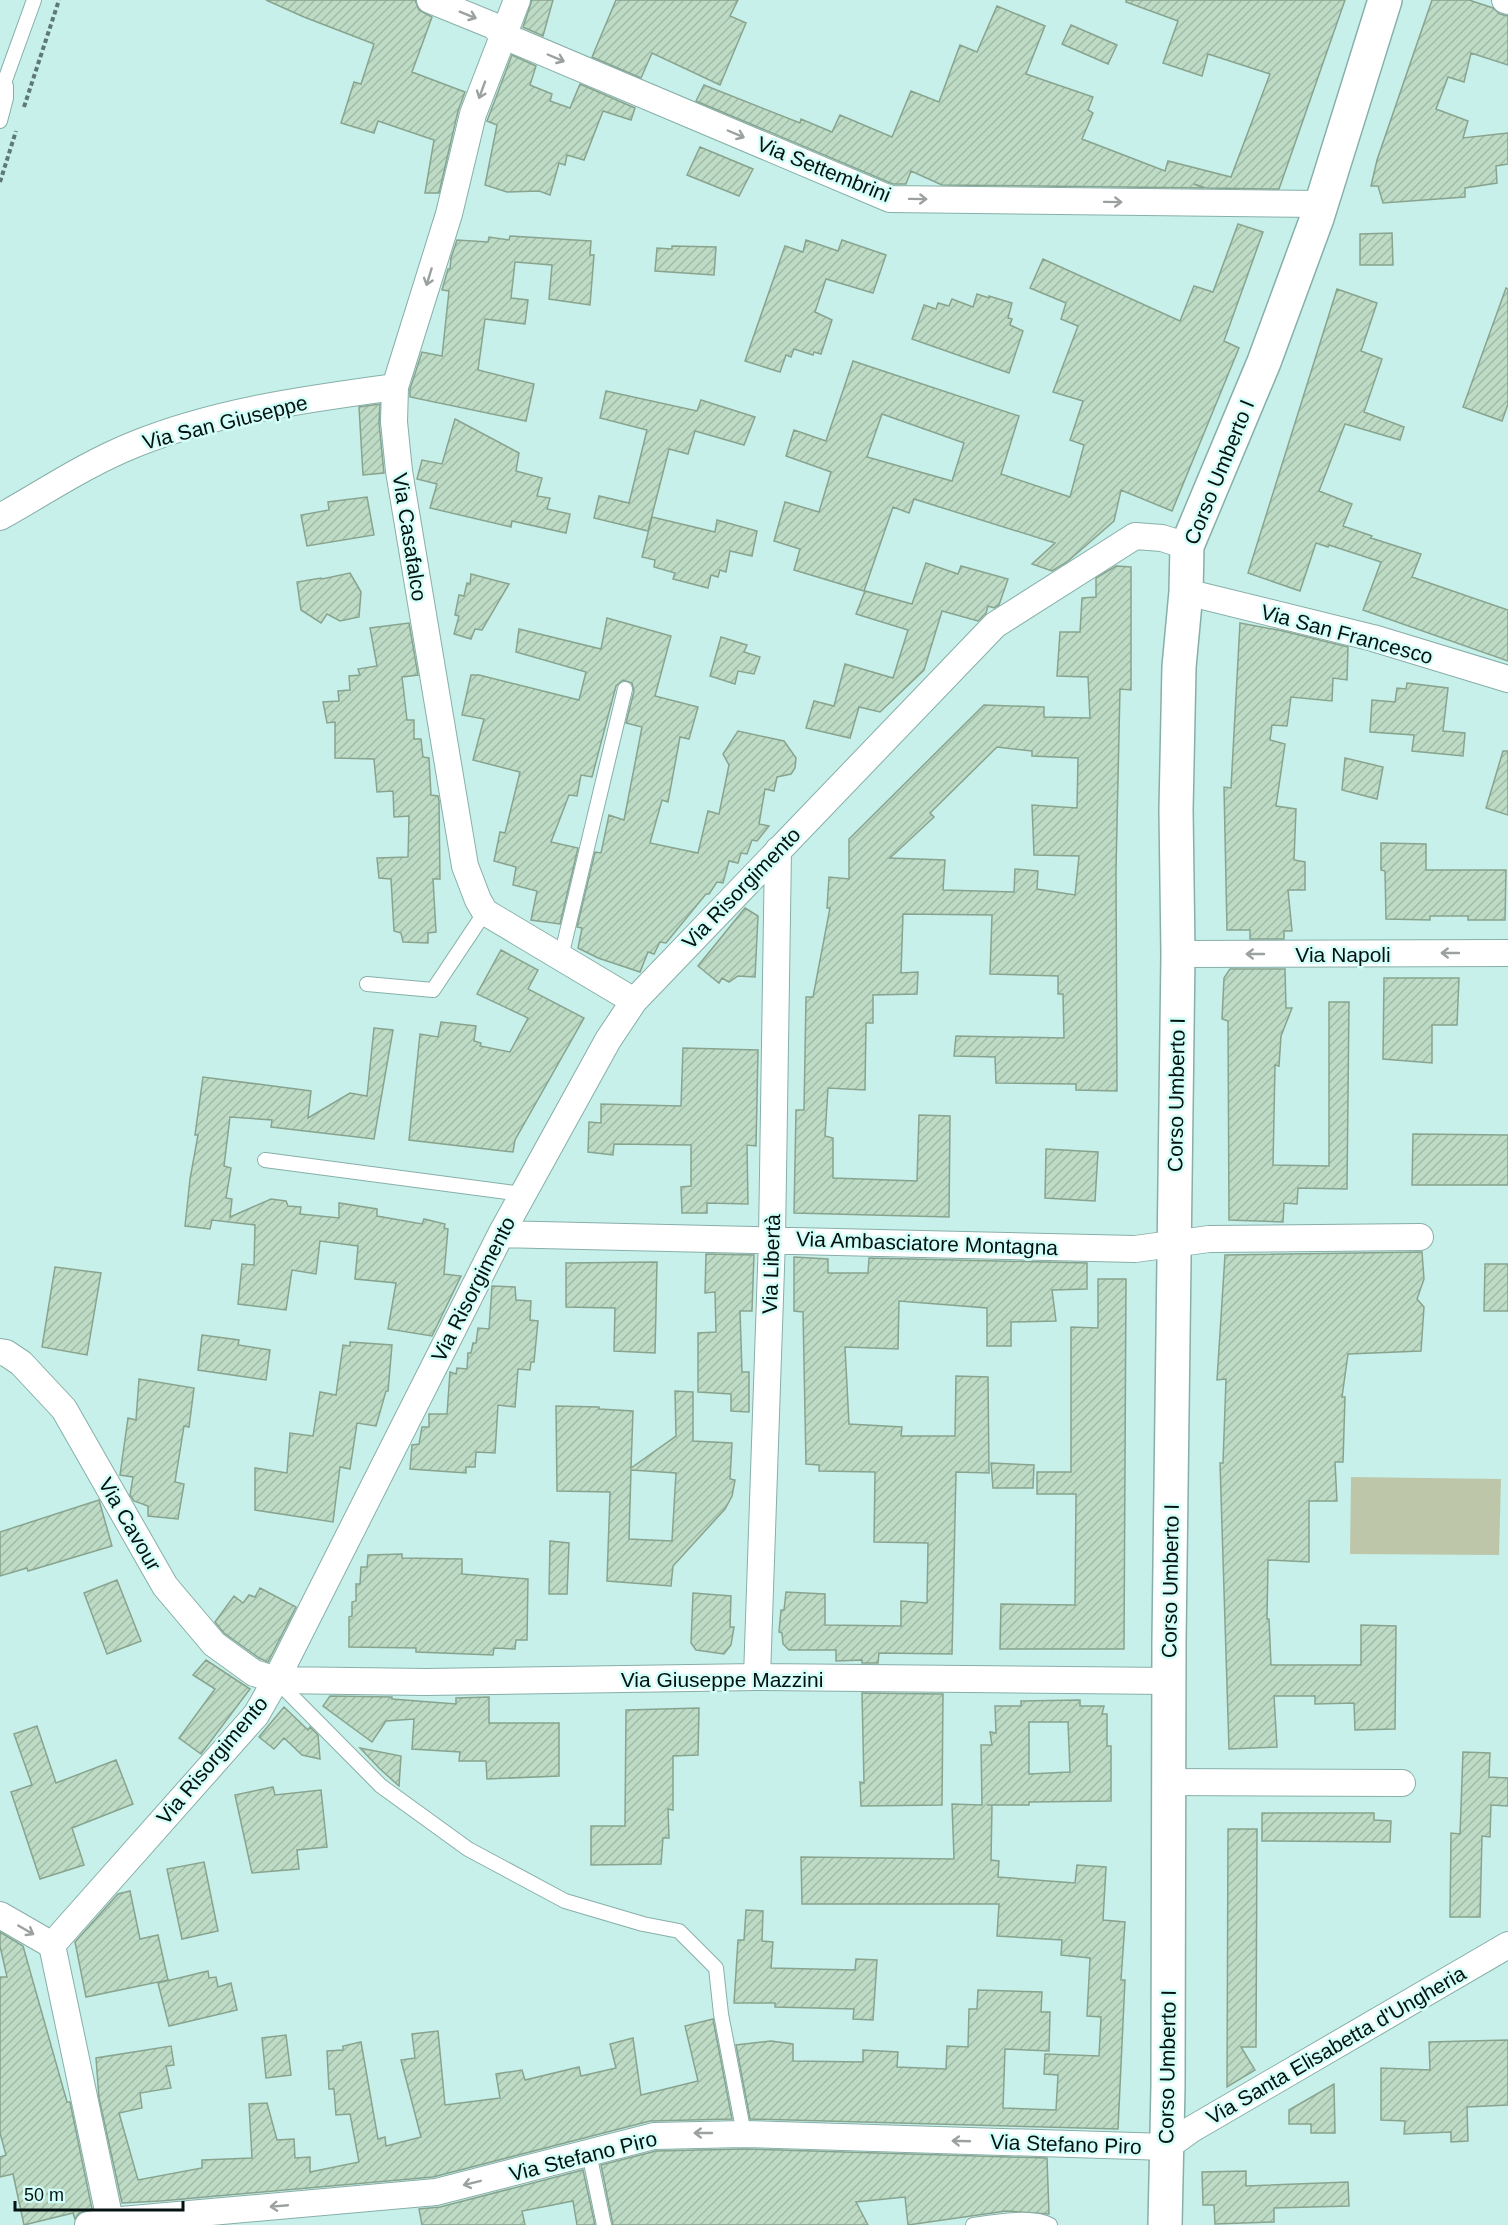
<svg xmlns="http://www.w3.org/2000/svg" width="1508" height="2225" viewBox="0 0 1508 2225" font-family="Helvetica,sans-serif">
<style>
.garden{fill:#bec6aa}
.building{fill:url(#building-hatch);stroke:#88a48f;stroke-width:1.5;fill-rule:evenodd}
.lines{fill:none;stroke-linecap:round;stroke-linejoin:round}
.lane-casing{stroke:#87afa9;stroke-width:16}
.street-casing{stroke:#87afa9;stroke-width:28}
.secondary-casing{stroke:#87afa9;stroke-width:36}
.path{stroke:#5e7975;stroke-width:4;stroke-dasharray:4.5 3;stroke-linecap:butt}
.lane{stroke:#fff;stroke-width:14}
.street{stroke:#fff;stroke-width:26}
.secondary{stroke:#fff;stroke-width:33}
.oneway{stroke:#9ba1a0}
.labels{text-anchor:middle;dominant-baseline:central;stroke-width:5;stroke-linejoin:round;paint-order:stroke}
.street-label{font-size:21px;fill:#041311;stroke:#d4fef8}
</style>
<defs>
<pattern id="building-hatch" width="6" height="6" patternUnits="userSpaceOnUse" patternTransform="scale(1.5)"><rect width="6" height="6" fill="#bddbc5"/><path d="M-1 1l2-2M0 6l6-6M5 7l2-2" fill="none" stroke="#a1bba8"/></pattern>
</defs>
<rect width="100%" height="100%" fill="#c7f0ea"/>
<!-- garden -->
<path class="garden" d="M1351 1477 1501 1479 1499 1555 1350 1554Z"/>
<!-- building -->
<path class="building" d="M266 0H415L419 10 432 17 412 72 465 92 458 111 439 193H425L434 140 378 121 374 133 341 123 354 82 361 84 374 44 304 17Z
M532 0H553L543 36 523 27Z
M616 0H738L730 16 746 23 720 85 652 53 641 78 592 57Z
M1126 0H1345L1279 189 1206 188 1194 184 1204 188 942 185 911 171 906 184H893L696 101 704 85 800 123 801 119 832 132 840 115 892 137 911 91 939 102 960 45 977 52 997 6 1045 26 1026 74 1093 97 1088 110 1093 113 1082 139 1165 171 1168 161 1231 177 1270 74 1208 54 1202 76 1163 63 1178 21 1126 2Z
M1432 0H1469L1493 8 1500 14 1508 16V65L1471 53 1464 82 1448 77 1436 109 1468 121 1463 138 1508 133V164L1496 166 1497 183 1465 188V197L1383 203 1378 186H1371L1377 160Z
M1071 25 1117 45 1108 64 1062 44Z
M512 55 536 66 530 85 552 94 550 101 570 108 580 84 635 108 631 120 603 111 584 160 567 155 565 165 559 163 550 195 539 191 507 192 485 185 497 125 487 121Z
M700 147 753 169 739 196 687 175Z
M1238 224 1263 232 1224 341 1239 348 1172 511 1121 490 1114 521 1067 562 1052 571 1032 564 1055 543 914 499 909 513 893 507 864 591 794 570 800 549 774 541 785 502 819 512 831 472 786 456 794 430 826 441 853 361 1019 416 1001 474 1070 497 1084 445 1070 440 1083 401 1053 392 1078 326 1061 319 1066 303 1030 288 1043 259 1180 321 1194 286 1213 292ZM882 414 964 443 952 481 867 457Z
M1392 233 1393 265H1360V234Z
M510 236 591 241 590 255H594L590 305 549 299 552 265 515 262 511 298 528 300 525 324 485 319 478 370 534 384 526 421 410 397V389L422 352 442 356 449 291 442 290 448 269H450L451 258 457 240 488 242 489 237 509 240Z
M806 240 838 251 842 240 886 255 873 293 826 279 815 312 832 320 821 354 814 352 813 355 794 349 791 357 786 355 780 372 745 361 785 246 803 252Z
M672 246 716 247 714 275 655 271 657 248 672 249Z
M1506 288 1508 289V404L1502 421 1463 407Z
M1337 289 1377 303 1361 351 1382 359 1364 412 1404 427 1400 440 1345 424 1319 491 1352 504 1343 526 1372 536 1371 538 1421 554 1412 577 1508 610V661L1363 610 1381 562 1329 545 1328 547 1316 543 1300 591 1248 573Z
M977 294 989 298V296L1012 303 1008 318 1012 319 1010 325 1023 331 1009 373 912 339 924 305 936 309 938 303 949 306 952 299 973 307Z
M606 391 697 411 701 400 755 417 744 445 695 431 688 454 669 449 648 531 594 518 599 496 629 503 647 430 600 418Z
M380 404 379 423 384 473 363 475 359 407Z
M455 419 519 453 516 471 542 478 537 496 550 498 547 509 570 514 566 533 512 521 511 527 430 508 437 484 417 479 422 460 442 464Z
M367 497 374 535 307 546 301 515 329 510 328 502Z
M652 517 715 532 717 520 757 531 752 556 730 551 726 572 720 570 718 577 711 575 708 588 673 579 675 573 654 567 655 560 642 557Z
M926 563 958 574 961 566 1008 579 999 605 994 608 988 606 986 613 978 621 942 611 924 670 880 712 859 707 850 738 806 728 814 701 834 706 845 664 893 678 908 630 856 614 865 591 912 604Z
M1116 566 1131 567V690L1120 689 1116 870 1117 1091 1076 1090V1084L996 1083 995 1057 954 1056 956 1036 1064 1038 1063 994H1058V976L990 974 992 915 903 914 901 973 918 972 917 994 873 995V1023H866L865 1090 828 1088 825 1136 833 1138V1178L917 1181 919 1115 950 1116 949 1217 794 1213 796 1110H804L806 997H813L830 908H827L829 877 849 879V839L984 705 1044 707V717L1090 718 1088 677 1057 676 1060 632H1080L1082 598 1096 597V578ZM997 747 1032 751V756L1078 758 1077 808 1032 805 1034 855 1079 856 1075 895 1037 889 1038 871 1015 869 1014 892 943 890 945 860 890 858 934 817 930 813Z
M350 573 361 592 359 617 340 621 327 614 321 623 301 610 297 582 321 578 322 579Z
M471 574 509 584 482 630 475 629 471 639 454 634 459 616 455 615 459 595 464 596 467 583 470 584Z
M607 618 671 636 655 696 698 707 689 739 680 737 668 802 662 800 650 843 698 853 708 811 719 814 729 765 723 754 738 731 784 741 796 758 795 768 791 774 777 777 774 791 765 789 759 824 769 826 757 841 752 840 747 854 741 853 738 863 729 861 723 883 717 882 709 894H706L666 943 660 942 654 954 648 952 640 972 598 958 578 948 582 928 577 927 595 852 601 853 609 815 624 820 642 727 626 723 634 691 632 683 623 680 616 686 592 777 581 775 577 796 569 795 551 842 578 848 560 924 531 920 537 891 513 885 516 867 494 861 500 832 505 833 520 772 473 760 484 719 462 715 471 675H479L579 700 586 672 516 652 519 629 601 649Z
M409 623 418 675 402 677 407 720H414V739H421L423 757 429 758 431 795 438 796 439 801 440 879H433L436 932 428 933V943L403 942 401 933 394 931 391 879 379 878 377 858 408 857 409 816 394 817 393 791 377 792 374 759 335 758V722L327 723 323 702 339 701 338 691 350 690 349 676 360 675 358 669 377 666 370 628Z
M1240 623 1283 631 1348 647 1347 680 1333 678 1332 701 1291 697 1287 726 1272 725 1270 740 1285 744 1276 806 1296 809 1294 860 1305 862V890H1288L1292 931H1284V939H1250V930H1227L1224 787 1231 788Z
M721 637 747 645 744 652 760 657 754 674 738 671 735 684 710 676Z
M1407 683 1448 688 1443 731 1465 733 1463 756 1412 751 1414 735 1370 732 1372 700 1395 702 1397 688 1406 689Z
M1503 751H1508V815L1486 808Z
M1345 758 1383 767 1377 799 1342 790Z
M1381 843 1426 844V870H1506L1505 920H1468V916H1430V920L1386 919 1385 871 1381 870Z
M745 908 758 916 755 977 738 976 729 982 722 978 719 983 698 966Z
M501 950 538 970 528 989 584 1018 515 1140 513 1152 409 1140 420 1034 438 1037 441 1022 476 1026 474 1041 481 1043 480 1046 510 1052 528 1018 477 994Z
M1230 969H1285L1286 1008H1292L1281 1036 1279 1066 1275 1065 1273 1165 1329 1166V1002H1349L1347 1189 1298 1188 1297 1204 1284 1203 1283 1222 1229 1220 1228 1021 1222 1019 1224 978Z
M1384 978H1459L1457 1025H1432V1063L1383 1059Z
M374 1028 393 1030 374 1139 271 1127 272 1120 230 1117 224 1166 231 1168 226 1198 232 1199 230 1217 271 1199 286 1201 288 1206 301 1207 300 1214 339 1218V1203L377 1209V1216L422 1224 424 1219 445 1224 444 1228 448 1229 444 1274 461 1276 432 1336 388 1329 396 1283 355 1279 358 1246 320 1241 316 1274 292 1270 286 1310 238 1304 242 1264 254 1265 255 1225 212 1220 210 1229 185 1226 190 1179 198 1135H195L203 1077 311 1091 308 1118 350 1093 367 1096Z
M683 1048 758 1050 756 1146 747 1145 748 1204 707 1203V1213H682L681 1187 691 1186V1145L614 1144 613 1155 588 1152 589 1122 601 1123V1104L681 1106Z
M1413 1134 1508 1135V1185H1412Z
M1046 1149 1098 1152 1095 1201 1045 1198Z
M1422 1252 1424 1279 1417 1299 1424 1307 1421 1351 1348 1354 1342 1397H1345L1343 1462H1335L1337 1501H1309V1562L1268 1560 1267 1619H1269L1271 1665H1361V1625L1396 1626 1395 1729 1355 1730 1354 1703 1315 1704V1696H1274L1277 1747 1229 1749 1220 1463H1223L1226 1379 1217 1380 1225 1255Z
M706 1254 754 1255 752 1311H740L742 1372H749V1412L731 1411V1394L698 1392V1333L716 1332 715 1292 705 1293Z
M794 1257 828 1259V1273H868L869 1258 1087 1263V1289L1052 1290 1056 1321 1011 1322V1346H987V1308L899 1301 898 1349 845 1347 849 1424 902 1427 901 1436H955L956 1376 988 1377 989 1473 956 1472 952 1654 879 1653 878 1663H862V1660L836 1661V1650H789L783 1644 782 1633 779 1632 781 1610H784L786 1592 825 1594V1625L901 1626V1601L927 1603 928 1543 874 1542 875 1472 819 1471V1465L806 1464 803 1312 794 1311Z
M657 1262 655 1353 614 1351 615 1308 566 1307V1263Z
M1485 1264H1508V1311H1484Z
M55 1267 101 1273 87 1355 42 1347Z
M1098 1279H1126L1124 1649H1000L1001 1604 1075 1605 1076 1494H1037V1472H1071V1327L1098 1328Z
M492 1286 515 1287 516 1300 531 1301 530 1320 538 1321 534 1362H531L530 1370 518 1369 515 1407 498 1405 495 1453 476 1452 475 1467H466V1473L410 1469 412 1445 419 1444 422 1427H429V1414H447L450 1372 456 1374 457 1368 467 1369 468 1353H471L473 1343H476L478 1328 489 1329Z
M202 1335 239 1340 238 1345 270 1350 266 1380 198 1370Z
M350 1342 392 1345 388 1391H386L376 1426 357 1423 350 1469 340 1467 333 1522 255 1510V1468L287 1473 290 1433 313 1436 320 1392 336 1395 343 1345 350 1346Z
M139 1379 194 1388 189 1427 184 1426 175 1482 184 1484 178 1519 148 1516V1506L134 1501 130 1495 133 1477 120 1475 128 1418 136 1420Z
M675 1391 693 1392V1441L732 1443 730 1479 735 1480 732 1496 725 1509 673 1566 671 1586 607 1581 610 1492 557 1491 556 1406 599 1407V1409L633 1411 631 1468 676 1436ZM631 1470 676 1473 672 1541 629 1539Z
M991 1463 1034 1465 1033 1488H993Z
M99 1500 112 1546 28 1571 27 1568 0 1576V1532Z
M550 1541 569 1543 567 1594H549Z
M402 1554V1558L462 1559V1574L528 1579 527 1640H516L515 1649 494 1648 493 1655 416 1652V1648L349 1647V1617L352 1616V1602L356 1601V1584H360L361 1567H367L368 1555Z
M117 1580 141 1641 107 1654 84 1593Z
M260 1588 296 1607 268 1662 259 1658 224 1633 215 1622 234 1596 243 1603 249 1595 255 1597Z
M693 1593 731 1596 730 1627H734L731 1645 724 1654 696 1650 691 1643Z
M206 1660 250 1689 201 1754 179 1738 215 1689 193 1675Z
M862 1693 943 1694 942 1805 861 1806 860 1782 864 1783Z
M330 1696 392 1697V1699L456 1704V1698L489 1697V1723H559V1776L487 1779 486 1761H459L460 1752 412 1749 414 1719 386 1721 372 1742 323 1706Z
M1080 1700V1706H1104L1102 1714H1107V1746H1111V1801L1029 1802V1805H987H992L991 1860 999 1861 998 1877 1075 1883 1077 1865 1106 1867 1103 1920 1125 1922 1121 1980H1125L1118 2129 750 2119 736 2045 771 2041 793 2044V2061L863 2062V2050L898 2052 897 2067 946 2069 947 2046 968 2047 969 2009H977L978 1990 1042 1992 1041 2012H1050L1049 2051 1005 2049 1003 2108 1056 2110 1058 2075 1044 2074 1045 2054 1099 2056 1101 2017 1087 2016 1090 1958 1061 1955 1062 1940 997 1936 999 1904H802L801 1857 954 1859 952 1804 982 1805 981 1745H992L990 1732 996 1733 995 1706H1021V1701ZM1029 1722H1068L1070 1772 1029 1774Z
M284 1707 308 1730 310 1727 318 1735 320 1759 302 1755 284 1738 274 1749 259 1737Z
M699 1708 698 1755 673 1756V1810L668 1809 669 1838H663L661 1864 591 1865V1826H625L626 1710Z
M37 1726 56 1783 116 1760 133 1804 72 1828 84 1865 40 1879 11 1792 32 1785 14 1734Z
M360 1748 401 1756 399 1786 380 1769Z
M1463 1752 1490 1753 1489 1777 1508 1778V1806L1491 1805 1490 1837 1482 1836 1480 1917H1450L1451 1833 1460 1834Z
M273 1787 275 1795 321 1790 327 1847 297 1850 299 1869 252 1873 235 1795Z
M1262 1813H1374V1820L1391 1821 1390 1842 1262 1841Z
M1228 1829H1257L1256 2047H1241L1255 2070 1227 2087Z
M204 1862 218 1931 182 1939 167 1869Z
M130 1891 140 1939 158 1935 168 1980 86 1997 75 1942 118 1894Z
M746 1910 763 1911 762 1941 773 1942 771 1968 855 1970 856 1959 877 1960 873 2020 853 2019 854 2009 775 2007V2003H734L738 1940H744Z
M0 1932 23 1946 67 2102H70L92 2209 79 2213 75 2219 73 2213 24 2225 13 2174 0 2177V2157L6 2155 0 2133V1977H7L0 1946Z
M208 1971 209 1978 216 1977 218 1987 231 1983 237 2010 169 2026 158 1983Z
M713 2019 732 2119 650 2121 433 2177 161 2201 122 2203 99 2098 96 2058 171 2046 174 2065 166 2066 171 2088 140 2093 142 2108 119 2113 138 2180 202 2168V2160L252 2158 249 2104 267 2103 277 2140 294 2139 295 2158 310 2157V2172L359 2162 350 2114 336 2115 334 2089H329L327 2051 343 2050V2046L361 2042 378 2139 385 2137 386 2146 421 2137 401 2060 415 2058 412 2034 438 2031 445 2105 500 2098 496 2074 522 2070 525 2080 579 2067 581 2076 616 2068 610 2044 633 2038 641 2095 698 2081 685 2026Z
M286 2035 291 2075 266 2078 262 2038Z
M1508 2040V2105L1467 2107 1468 2141 1451 2142V2132L1404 2134 1405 2121 1381 2120V2068L1430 2070 1429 2042Z
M1334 2084 1335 2133H1311V2124H1289V2110Z
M744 2149 1047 2158 1049 2214 1006 2211 908 2225 905 2197 856 2202 868 2225H613L601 2165 656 2151Z
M583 2170 595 2225H577L573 2201 522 2211 525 2225H422L419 2209 440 2207Z
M1246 2171V2186L1348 2182 1349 2206 1274 2208V2222L1215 2224 1214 2205H1203L1202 2172Z"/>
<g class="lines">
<defs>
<path id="lane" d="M0 94 34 0
M0 121 6 98V86
M561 957 625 689
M367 984 433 990 485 912
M265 1160 522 1194
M276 1680 381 1786 468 1849 565 1901 643 1924 679 1931 716 1968 721 2014 744 2134
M589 2153 604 2225
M973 2225C993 2222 1033 2215 1050 2225"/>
<path id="street" d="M430 0 494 26 502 35 890 199 1321 204
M517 0 473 114 449 214 395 387 394 422 399 471 465 866 478 900 485 912 634 1001
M1505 0 1508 1
M0 517C43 493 86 464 133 445 216 411 307 399 395 387
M1186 592 1373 638 1508 679
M1178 954 1508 953
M501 1234 1135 1249 1209 1239 1420 1237
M0 1352 6 1353 21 1363 64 1409 165 1586 214 1644 254 1673 276 1680 426 1682 757 1677 1169 1681
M757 1677 772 1239 778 850
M1168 1782 1402 1783
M0 1915 52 1945
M88 2225 110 2221 436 2192 654 2136 744 2134 1167 2147 1192 2129 1508 1945
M111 2225 52 1945 256 1715 276 1680 501 1234 608 1040 634 1001 995 625 1135 536 1162 538 1187 546"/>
<path id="secondary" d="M1165 2225 1168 2087 1169 1641 1178 954 1176 810 1179 667 1186 592 1187 546 1264 362 1317 218 1385 0"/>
</defs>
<!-- lane casing -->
<use href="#lane" class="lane-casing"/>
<!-- street casing -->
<use href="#street" class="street-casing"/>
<!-- secondary casing -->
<use href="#secondary" class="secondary-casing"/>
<!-- path -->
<path class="path" d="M24 107 59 0
M0 182 16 131"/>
<!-- lane -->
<use href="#lane" class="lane"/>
<!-- street -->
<use href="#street" class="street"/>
<!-- secondary -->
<use href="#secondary" class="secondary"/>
</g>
<!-- one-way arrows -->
<defs><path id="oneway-shaft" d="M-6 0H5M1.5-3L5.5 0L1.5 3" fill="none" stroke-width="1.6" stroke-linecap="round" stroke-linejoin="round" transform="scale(1.5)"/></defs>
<g class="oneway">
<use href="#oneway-shaft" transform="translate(468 15) rotate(22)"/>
<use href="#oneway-shaft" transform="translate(556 58) rotate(23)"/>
<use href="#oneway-shaft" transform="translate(482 90) rotate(110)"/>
<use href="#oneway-shaft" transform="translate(736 134) rotate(23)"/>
<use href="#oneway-shaft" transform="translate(918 199) rotate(1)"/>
<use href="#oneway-shaft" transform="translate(1113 202) rotate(1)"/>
<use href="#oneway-shaft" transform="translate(429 277) rotate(107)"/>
<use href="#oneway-shaft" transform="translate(1450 953) rotate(180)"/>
<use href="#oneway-shaft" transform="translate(1255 954) rotate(180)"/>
<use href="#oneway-shaft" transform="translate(26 1930) rotate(30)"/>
<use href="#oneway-shaft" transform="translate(703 2133) rotate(180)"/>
<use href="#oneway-shaft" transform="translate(961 2141) rotate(-178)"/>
<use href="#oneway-shaft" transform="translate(472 2183) rotate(166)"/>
<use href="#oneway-shaft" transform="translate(279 2206) rotate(175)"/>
</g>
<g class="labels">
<!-- street labels -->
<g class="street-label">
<text transform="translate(824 169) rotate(22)">Via Settembrini</text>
<text transform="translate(225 422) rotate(-14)">Via San Giuseppe</text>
<text transform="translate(1219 472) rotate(-68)">Corso Umberto I</text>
<text transform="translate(410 537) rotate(81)">Via Casafalco</text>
<text transform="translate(1347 634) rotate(15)">Via San Francesco</text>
<text transform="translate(741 888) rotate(-46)">Via Risorgimento</text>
<text x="1343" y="954">Via Napoli</text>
<text transform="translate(1176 1095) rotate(-89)">Corso Umberto I</text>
<text transform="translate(927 1243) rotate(2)">Via Ambasciatore Montagna</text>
<text transform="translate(771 1264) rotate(-88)">Via Libertà</text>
<text transform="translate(473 1289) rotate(-63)">Via Risorgimento</text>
<text transform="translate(130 1524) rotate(60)">Via Cavour</text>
<text transform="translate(1170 1581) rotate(-89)">Corso Umberto I</text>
<text x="722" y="1679">Via Giuseppe Mazzini</text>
<text transform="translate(212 1760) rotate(-50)">Via Risorgimento</text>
<text transform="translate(1336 2045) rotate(-30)">Via Santa Elisabetta d'Ungheria</text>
<text transform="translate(1167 2067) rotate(-89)">Corso Umberto I</text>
<text transform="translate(1066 2144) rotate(2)">Via Stefano Piro</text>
<text transform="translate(583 2156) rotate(-14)">Via Stefano Piro</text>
</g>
</g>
<!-- scale -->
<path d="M15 2201v9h168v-9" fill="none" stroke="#041311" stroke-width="3"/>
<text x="24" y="2201" font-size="18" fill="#041311" stroke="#d4fef8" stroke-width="4.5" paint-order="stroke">50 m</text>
</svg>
